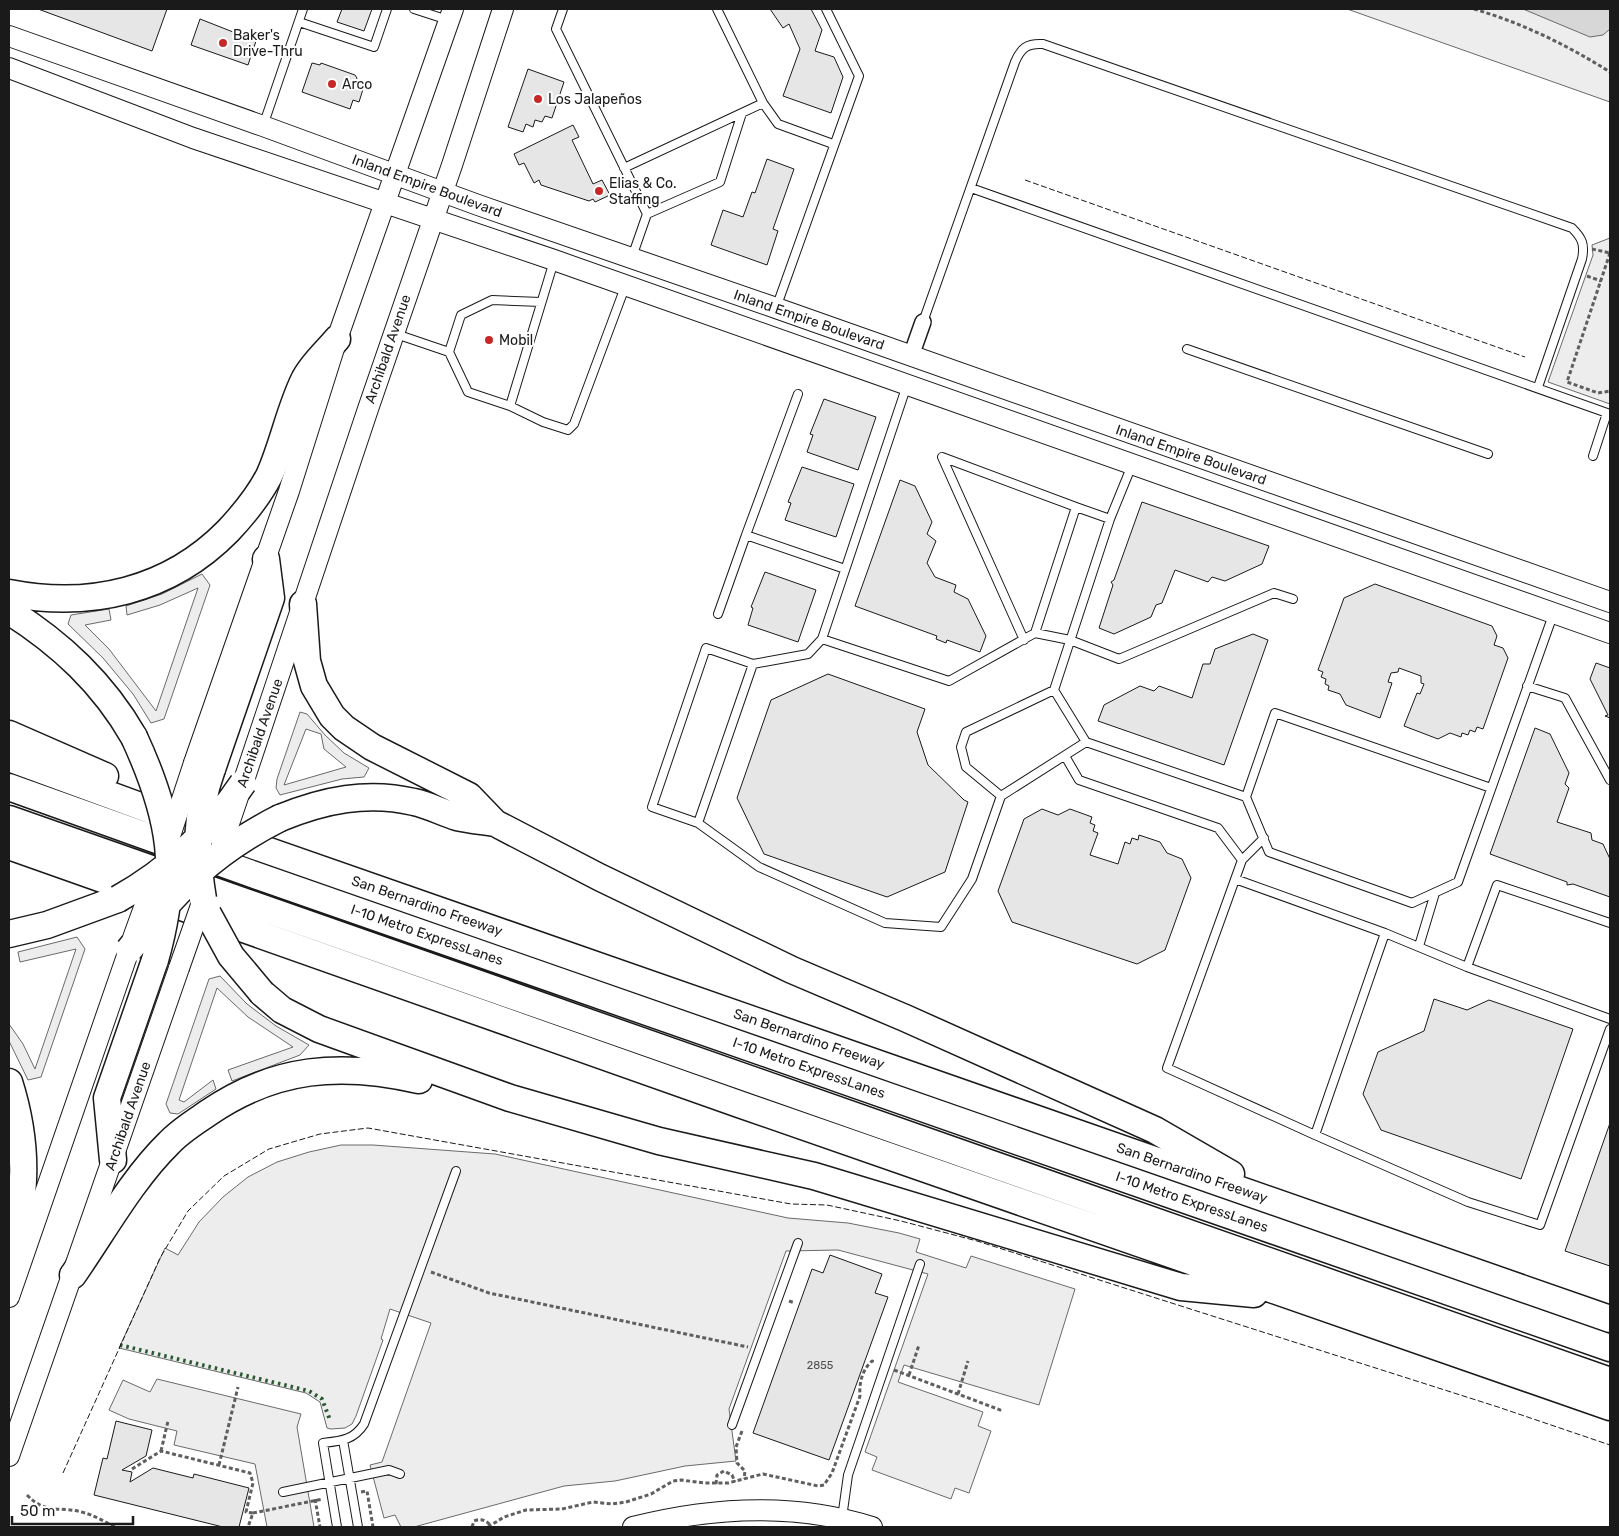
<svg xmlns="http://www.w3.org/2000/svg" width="1619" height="1536" viewBox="0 0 1619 1536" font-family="Rubik,sans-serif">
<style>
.built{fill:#ededed;stroke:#6a6a6a;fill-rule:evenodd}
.water{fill:#d7d7d7;stroke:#6a6a6a}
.building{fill:#e6e6e6;stroke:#1a1a1a}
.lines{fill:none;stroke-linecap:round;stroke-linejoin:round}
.lane-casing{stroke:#1a1a1a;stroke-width:10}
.street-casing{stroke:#1a1a1a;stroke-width:18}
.secondary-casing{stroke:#1a1a1a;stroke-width:22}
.highway-casing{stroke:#1a1a1a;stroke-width:29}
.path{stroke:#5f5f5f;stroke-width:3;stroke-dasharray:4 2.5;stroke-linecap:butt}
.lane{stroke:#fff;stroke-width:8}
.street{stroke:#fff;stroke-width:15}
.secondary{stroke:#fff;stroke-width:20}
.highway{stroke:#fff;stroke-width:26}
.secondary-bridge-casing{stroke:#1a1a1a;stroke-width:22;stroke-linecap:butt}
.highway-bridge-casing{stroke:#1a1a1a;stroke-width:29;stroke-linecap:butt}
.secondary-bridge{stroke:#fff;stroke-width:20}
.highway-bridge{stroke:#fff;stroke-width:26}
.hedge{stroke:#2b5a34;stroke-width:4;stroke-dasharray:2.5 4;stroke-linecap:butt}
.fence{stroke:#1a1a1a;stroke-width:1;stroke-dasharray:6 2.5;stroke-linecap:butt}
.poi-dot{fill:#c62828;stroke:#fff;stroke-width:2}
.labels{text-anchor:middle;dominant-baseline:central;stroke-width:4;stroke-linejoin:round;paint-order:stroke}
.number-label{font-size:11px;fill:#4d4d4d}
.poi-label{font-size:14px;fill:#1a1a1a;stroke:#fff;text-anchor:start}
.street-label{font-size:14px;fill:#1a1a1a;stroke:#fff}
</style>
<rect width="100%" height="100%" fill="#fff"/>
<!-- built -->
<path class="built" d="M1347 9H1610V102Z
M1610 238V404L1548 382 1593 255 1592 245Z
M202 574 210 585 164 719 151 723 133 694 103 658 68 624 71 615 109 609 111 620 85 625 109 649 156 711 198 588 160 605 127 615 126 606 162 594Z
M300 712 307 714 325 735 344 753 369 768 364 777 342 779 280 795 276 788 277 779ZM306 729 321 734 324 749 346 767 284 785Z
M77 937 85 949 41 1077 28 1080 9 1041V1024L23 1044 35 1069 76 949 20 962 18 952Z
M220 976 247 1004 276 1026 309 1045 300 1055 232 1081 228 1070 293 1047 248 1017 217 988 179 1100 184 1102 213 1080 216 1089 178 1114 170 1113 166 1104 209 979Z
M341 1145H373L495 1154 788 1218 848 1223 899 1233 920 1239 916 1252 966 1268 971 1256 1075 1289 1039 1405 904 1365 898 1382 983 1412 978 1426 991 1431 969 1493 955 1488 951 1499 872 1470 877 1457 865 1452 928 1274 838 1250 786 1251 729 1409 736 1461 685 1466 615 1481 564 1486 414 1527H401L395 1515 384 1518 370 1465 382 1462 431 1323 390 1309 381 1339 383 1340 356 1416 352 1424 345 1428 331 1429 327 1428 320 1402 306 1393 119 1348 165 1248 178 1255 199 1222 223 1197 248 1177 277 1162 309 1152Z
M157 1379 301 1414 297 1427 314 1527H267L255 1464 174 1445 177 1431 129 1419 109 1410 123 1380 150 1392Z"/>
<!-- water -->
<path class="water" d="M1523 9H1610V29L1603 35 1590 37Z"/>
<!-- building -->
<path class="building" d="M38 9H167L152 51Z
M342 9H372L364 31 337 22Z
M770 9H811L822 30 815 51 834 57 843 77 831 113 783 96 800 49 789 24 783 28Z
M200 19 256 41 248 65 191 45Z
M312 63 320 65 321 63 355 75 357 78 355 83 364 86 359 102 353 100 350 109 302 92Z
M528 69 564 82 552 118 545 116 542 122 535 120 533 127 526 124 523 132 508 127Z
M573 125 579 137 572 140 593 184 602 180 610 195 595 202 593 199 589 201 541 185 539 180 534 183 524 163 519 165 514 154Z
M767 159 794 169 773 229 778 231 767 265 711 245 723 210 743 217 752 192 755 193Z
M824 399 876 417 858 470 807 452 813 435 810 434Z
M802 467 854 484 836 537 785 520 791 503 788 502Z
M900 480 915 486 932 522 927 534 936 541 927 563 935 577 956 585 954 592 968 599 986 636 980 652 947 640 946 643 936 639 937 636 855 606Z
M1142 502 1269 546 1262 564 1225 581 1212 577 1208 582 1175 570 1162 603 1156 605 1151 617 1114 634 1099 628 1113 585 1111 582 1114 580Z
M765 572 816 590 798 642 748 625 753 608 751 607Z
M1375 584 1492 626 1497 636 1494 645 1503 648 1508 658 1483 729 1477 727 1475 732 1470 730 1468 735 1462 733 1461 737 1450 733 1438 739 1404 726 1417 693 1420 694 1424 684 1421 683V676L1399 668 1398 672 1391 673 1388 682 1392 683 1380 718 1346 705 1340 694 1328 690 1329 686 1325 684 1326 679 1321 677 1323 672 1318 670 1344 598Z
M1253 634 1268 640 1224 765 1098 721 1104 705 1140 686 1154 691 1159 686 1192 698 1203 664H1210L1215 649Z
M1596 663 1610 668V718L1605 716 1608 715 1590 679Z
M828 674 925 709 917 732 928 765 964 800 968 802 945 872 887 897 764 854 737 798 771 700Z
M1535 728 1550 734 1569 773 1565 784 1569 788 1557 822 1591 833 1592 840 1603 844 1610 859V897L1573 884 1567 885V882L1490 854Z
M1042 809 1058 815 1070 809 1092 817 1090 823 1095 825 1093 831 1098 833 1090 855 1118 864 1125 842 1130 844 1132 838 1138 840 1139 835 1160 842 1167 853 1182 859 1191 878 1165 950 1137 964 1012 922 998 891 1024 819Z
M1434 999 1467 1010 1489 1000 1573 1029 1521 1179 1381 1130 1363 1094 1378 1052 1424 1031Z
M1610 1123V1266L1565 1251Z
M830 1255 882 1274 875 1293 888 1297 829 1460 753 1433 812 1269 823 1273Z
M116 1421 152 1430 146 1456 122 1470 132 1472 130 1482 153 1468 193 1478 194 1474 249 1488 239 1527H223L94 1495 103 1458 107 1459Z"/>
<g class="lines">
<defs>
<path id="lane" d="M414 9 448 20
M563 9 556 29 647 214 632 257
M717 9 763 103 778 124 833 144
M299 22 374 47 387 9
M263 126 303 9
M624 168 763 103
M971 188 1610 414
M647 214 720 182 742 113
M776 308 859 76 826 9
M923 322 1015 62C1021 48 1027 43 1043 44L1572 228C1582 238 1585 244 1582 259L1538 387
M396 334 449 352 468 392 510 406 554 261
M1187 349 1488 454
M449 352 461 315 492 300 541 302
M798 394 746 535 845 569
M510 406 543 422 568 430 574 424 625 287
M1593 456 1607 413
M1076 507 1110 519
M718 614 746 535
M1035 633 1070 640 1119 659 1274 593 1293 599
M822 639 907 385
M706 648 753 664 698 823 652 807Z
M753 664 808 654 822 639 949 681 1035 633 1076 507 942 457 1024 640
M1527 686 1565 698 1610 780
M1054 690 1086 742 1246 797
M1065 756 1079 780 1218 828 1242 860 1167 1068 1315 1135 1385 933 1235 879
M1491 788 1275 713 1246 797 1269 852 1412 903 1458 882C1490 793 1521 704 1553 615
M1001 796 966 767 961 747 966 732 1054 690 1110 519 1132 465
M698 823 759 867 885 923 941 927 972 879 1001 796 1086 742
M1242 860 1264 838
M1385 933 1467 967 1610 1019
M1419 946 1435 893
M1467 967 1497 885 1610 923
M1315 1135 1468 1202 1540 1225 1610 1029
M732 1425 798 1243
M343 1440 358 1527
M283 1492 389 1470 400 1474
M842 1518 848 1475 920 1264
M337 1527 323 1443C341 1441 354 1440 364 1424L456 1171"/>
<path id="street" d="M911 356 923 322"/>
<path id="secondary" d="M9 36 263 126 478 205 776 308 1610 602
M9 68 193 138 554 260 1610 633
M194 763 289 491 337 339 453 9
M243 783 368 409 452 165 503 9
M9 1297 129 950
M9 1456 179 968
M633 1527C712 1507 793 1502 872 1527"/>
<path id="highway" d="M9 593C90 609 169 591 228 531 244 514 258 497 269 476 283 445 289 411 304 380 311 365 327 351 337 339
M303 604 307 661 314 686 332 716 344 728 372 747 469 796 495 823 599 877 792 970 905 1018 1155 1130 1231 1174
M9 611C61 644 103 683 134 737
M9 734 105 776
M9 758 181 821
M212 769 271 598 266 559
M9 787 252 874 1610 1348
M280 818C324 800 367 791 414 802 429 805 443 813 457 817 470 820 483 821 495 823
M9 819 1610 1381
M223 835 1610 1319
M9 846 739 1104 1610 1407
M9 934 47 925 118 899
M262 993 282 1010 319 1029 510 1098 659 1141 814 1176 1181 1287 1254 1294
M9 1082C29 1145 27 1197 9 1261
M113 1160 107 1098 155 960
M73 1275C103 1232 132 1179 169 1143 180 1131 195 1122 208 1113 275 1067 341 1062 419 1080"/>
</defs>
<!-- lane casing -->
<use href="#lane" class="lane-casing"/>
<!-- street casing -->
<use href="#street" class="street-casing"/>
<!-- secondary casing -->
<use href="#secondary" class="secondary-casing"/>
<!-- highway casing -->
<use href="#highway" class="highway-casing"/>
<!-- path -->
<path class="path" d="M1474 9C1522 23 1567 45 1610 72
M1592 249 1610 253
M1610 253 1567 382 1598 393 1610 391
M1587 276 1601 281
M431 1272 489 1293 748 1347
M789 1301 795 1303
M894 1370 1003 1411
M909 1375 919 1345
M958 1394 968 1361
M742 1431 736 1447 737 1463 745 1471 744 1479
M161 1451 168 1421
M219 1465 238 1387
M132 1469 161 1451 250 1473 253 1483 246 1512 253 1513 248 1527
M716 1484 717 1475 724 1471 732 1475 735 1482
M361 1492 367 1491 373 1527
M27 1495C47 1516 61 1505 85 1513 96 1516 106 1523 117 1527
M315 1499 320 1527
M253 1513 323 1499
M472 1527 474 1521C481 1518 486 1520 491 1526
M488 1527 504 1517 526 1510 562 1509 593 1502 612 1504 626 1502 651 1494 673 1481 681 1480 705 1483H728L763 1474 818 1486 824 1485 832 1473 860 1396C859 1383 862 1370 872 1361L875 1362"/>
<!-- lane -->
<use href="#lane" class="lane"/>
<!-- street -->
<use href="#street" class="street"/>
<!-- secondary -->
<use href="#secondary" class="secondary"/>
<!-- highway -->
<use href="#highway" class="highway"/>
<defs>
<path id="secondary-bridge" d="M168 842 194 763
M217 859 238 797
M133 938 158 869
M179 968 205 894"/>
<path id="highway-bridge" d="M134 737C172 819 180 872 155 960
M118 899C168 871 211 831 243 783
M203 899C195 852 196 814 212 769
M208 914 231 956 262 993
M129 950C175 891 212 852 280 818"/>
</defs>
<!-- secondary-bridge casing -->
<use href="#secondary-bridge" class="secondary-bridge-casing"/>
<!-- highway-bridge casing -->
<use href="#highway-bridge" class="highway-bridge-casing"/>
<!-- secondary-bridge -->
<use href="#secondary-bridge" class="secondary-bridge"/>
<!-- highway-bridge -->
<use href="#highway-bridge" class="highway-bridge"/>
<!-- hedge -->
<path class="hedge" d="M120 1345 309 1391 322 1399 330 1420"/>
<!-- fence -->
<path class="fence" d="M1025 180 1525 357
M63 1473 160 1258 188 1211 224 1176 269 1149 320 1134 368 1128 791 1204 827 1205 901 1221 977 1241 1498 1407 1610 1445"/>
</g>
<!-- markers -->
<g class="poi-dot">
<circle cx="223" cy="43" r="5"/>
<circle cx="332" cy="84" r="5"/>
<circle cx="538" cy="99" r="5"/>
<circle cx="599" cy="191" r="5"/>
<circle cx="489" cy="340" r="5"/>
</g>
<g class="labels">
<!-- number labels -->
<g class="number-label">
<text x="820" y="1365">2855</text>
</g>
<!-- poi labels -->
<g class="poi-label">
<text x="233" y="35">Baker's<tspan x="233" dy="16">Drive-Thru</tspan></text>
<text x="342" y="84">Arco</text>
<text x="548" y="99">Los Jalapeños</text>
<text x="609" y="183">Elias &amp; Co.<tspan x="609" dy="16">Staffing</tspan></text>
<text x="499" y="340">Mobil</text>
</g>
<!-- street labels -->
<g class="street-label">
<text transform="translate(427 186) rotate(20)">Inland Empire Boulevard</text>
<text transform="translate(809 320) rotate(19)">Inland Empire Boulevard</text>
<text transform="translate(388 349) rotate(-71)">Archibald Avenue</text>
<text transform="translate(1191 455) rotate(19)">Inland Empire Boulevard</text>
<text transform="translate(260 733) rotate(-71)">Archibald Avenue</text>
<text transform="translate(427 906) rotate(19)">San Bernardino Freeway</text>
<text transform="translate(427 935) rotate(19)">I-10 Metro ExpressLanes</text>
<text transform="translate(809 1039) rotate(19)">San Bernardino Freeway</text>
<text transform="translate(809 1068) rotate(19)">I-10 Metro ExpressLanes</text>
<text transform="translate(128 1116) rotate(-71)">Archibald Avenue</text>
<text transform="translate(1192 1173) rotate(19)">San Bernardino Freeway</text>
<text transform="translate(1192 1202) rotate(19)">I-10 Metro ExpressLanes</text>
</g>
</g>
<!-- border -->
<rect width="1619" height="1536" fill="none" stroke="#1a1a1a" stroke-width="20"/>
<!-- scale -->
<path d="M12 1516v8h121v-8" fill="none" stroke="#1a1a1a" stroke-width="2.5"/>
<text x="20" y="1516" font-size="15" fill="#1a1a1a" stroke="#ffffff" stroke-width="4" paint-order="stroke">50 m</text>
</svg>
